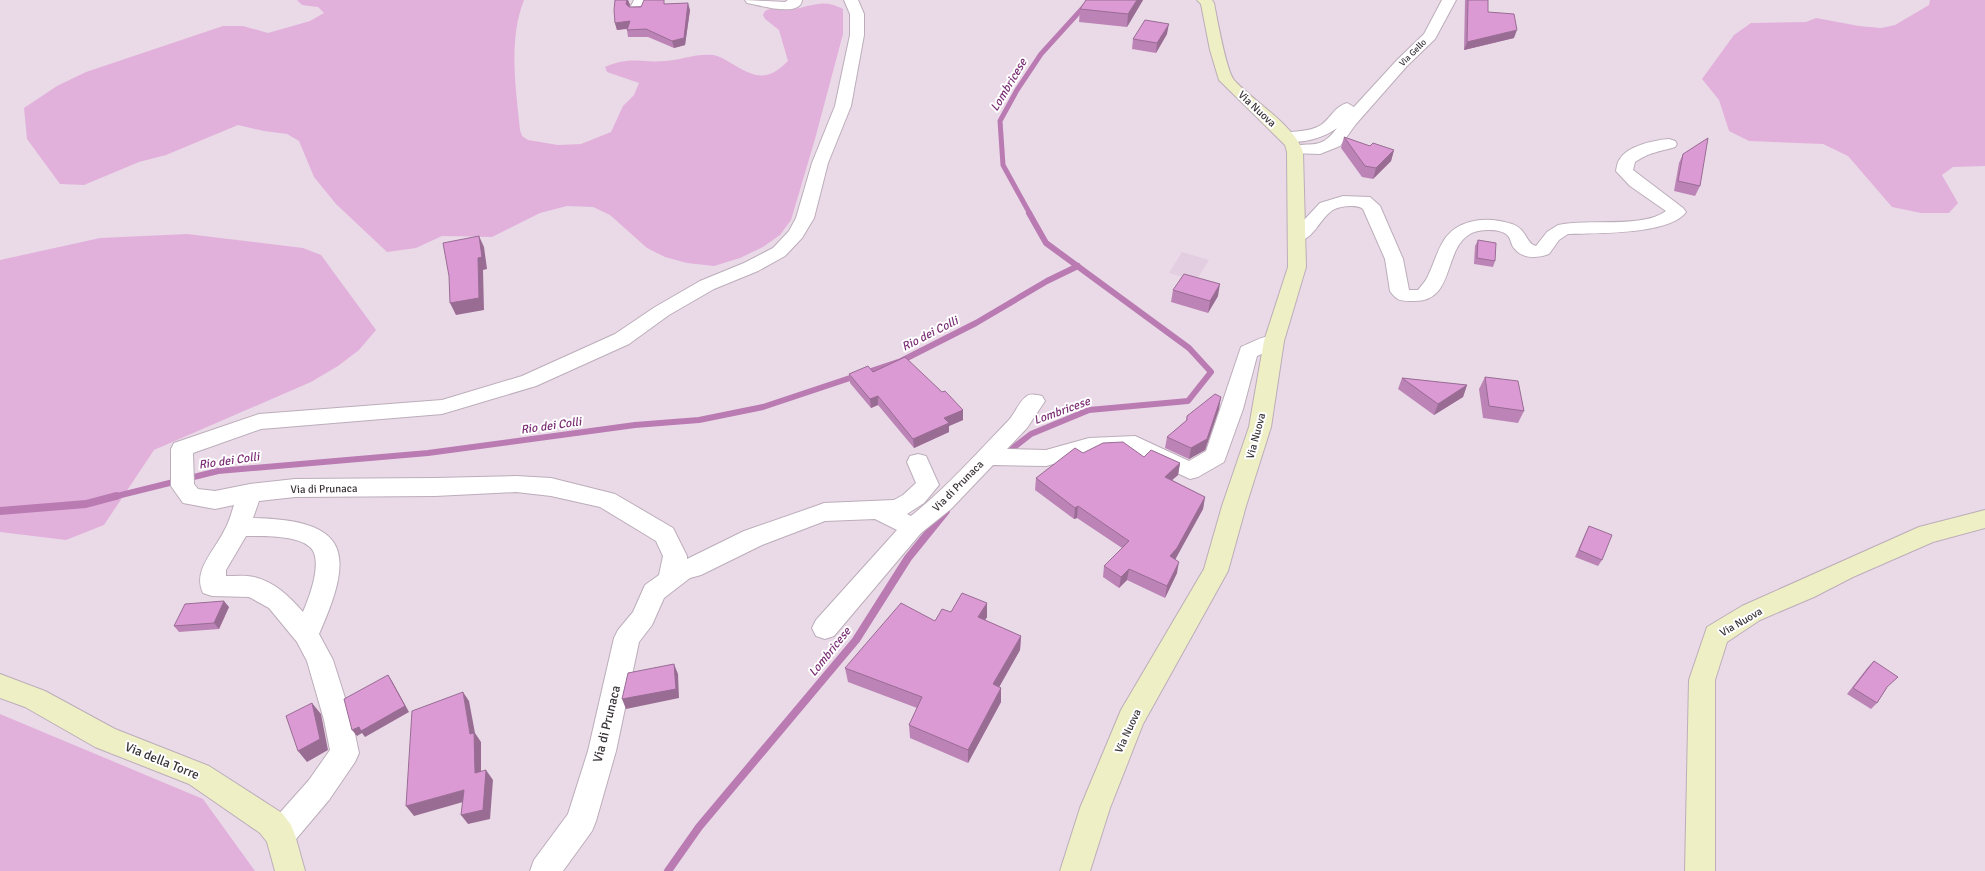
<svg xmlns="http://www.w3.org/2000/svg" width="1985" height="871" viewBox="0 0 1985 871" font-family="Signika,sans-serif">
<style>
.built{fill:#e3cde0}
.green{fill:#e1b1db}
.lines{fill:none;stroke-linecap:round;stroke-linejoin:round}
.stream-far2{stroke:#ba7bb3;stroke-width:5}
.stream-far1{stroke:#ba7bb3;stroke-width:6}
.stream{stroke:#ba7bb3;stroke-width:8}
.street-casing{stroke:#bcadba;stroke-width:2}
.secondary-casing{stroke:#bcadba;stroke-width:2}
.street{fill:#fff;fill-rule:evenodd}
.secondary{fill:#eeefc4;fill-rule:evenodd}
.wall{fill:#bc84b6}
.shaded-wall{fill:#996c94}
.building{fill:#db9ad4;stroke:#996c94}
.labels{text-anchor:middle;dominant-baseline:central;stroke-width:4;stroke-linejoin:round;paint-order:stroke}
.far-street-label{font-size:9px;fill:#3a3439;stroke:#fff}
.street-label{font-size:11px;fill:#3a3439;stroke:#fff}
.water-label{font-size:12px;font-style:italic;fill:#7b2f75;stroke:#fff}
.near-street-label{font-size:13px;fill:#3a3439;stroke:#fff}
</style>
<rect width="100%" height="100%" fill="#eadae8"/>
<!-- built -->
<path class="built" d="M1182 252 1209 260 1196 281 1169 273Z"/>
<!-- green -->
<path class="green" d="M297 0H524C508 41 516 88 520 130L522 136 528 140 558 145 581 144 611 132 623 106 634 95 639 83 607 72 605 67C631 56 640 63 665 61 681 60 697 53 713 55 719 56 724 59 729 62 754 77 766 83 788 61L779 30 765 19 763 15 765 11C776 5 788 10 800 8 816 4 826 0 843 9V34L815 139 791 220 780 235 763 247 740 258 714 266 687 263 665 257 647 248 610 215 593 207 567 206 540 213 492 237 442 236 416 248 387 252 336 204 314 177 299 141 287 134 264 131 238 125 166 155 139 162 84 185 60 184 27 139 24 108 57 86 86 72 223 26H243L268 33 310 21 324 13 318 7 302 5Z
M1930 0H1985V166L1953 167 1942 175 1958 203 1949 213H1921L1892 207 1848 156 1823 144 1749 141 1729 131 1719 100 1702 79 1734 35 1751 23 1806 22 1816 18 1859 26 1881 28 1895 25 1929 5Z
M187 234 303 248 321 255 376 330 359 350 338 366 311 382 154 450 104 525 66 540 0 532V260L100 238Z
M0 714 203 799 255 871H0Z"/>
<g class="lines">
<!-- stream-far2 -->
<path class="stream-far2" d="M1030 214 1003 165 1000 121 1017 90 1041 54 1090 0"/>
<!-- stream-far1 -->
<path class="stream-far1" d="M1004 455 1031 434 1089 410 1188 401 1211 372 1189 348 1046 243 1029 213
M113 497 218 471 428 453 635 425 699 420 763 407 901 361 976 323 1047 281 1078 266"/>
<!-- stream -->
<path class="stream" d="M0 511 86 504 116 496
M668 871 699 827 856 640 908 558 946 511"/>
<defs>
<path id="street" d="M634 0H648L641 13H631L629 10Z
M745 0 785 2 788 0H802C801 17 762 6 752 4L747 3Z
M844 0H858L864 14V35L851 106 828 163 814 218 802 238 785 256 758 271 714 289 669 315 629 344 536 386 442 414 261 429 193 453 194 484 198 489 215 491 250 484 295 479 435 478 516 476 551 478 615 494 673 528 687 556V559L744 531 816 506 824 503 894 500 903 495 916 483 907 462 910 456 918 454 926 456 939 485 924 503 907 514 911 516C947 487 977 453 1008 421 1015 414 1019 401 1027 396 1031 393 1037 395 1042 396L1045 401 1027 428 1007 449 1046 450 1089 438 1135 436 1189 461 1206 451 1241 347C1253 342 1267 333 1281 336L1284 341 1281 346 1257 356 1243 409 1224 462 1198 477 1190 479 1132 452 1089 454 1046 466 993 465 951 509 921 533 834 636 825 639 816 636 812 628 816 620 897 530 875 519 825 521 762 545 701 575 690 578 664 598 652 625 639 642 616 751 596 821 592 831 563 871H530L534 860 568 814 588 751 614 638 618 630 633 612 645 585 659 575 663 556 656 541 600 507 551 496 516 492 435 496 295 497 259 501 253 518C350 520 355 553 319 634L333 660 352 720 359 753 355 762 329 800 291 845 280 850 269 845 265 835 269 825 309 780 330 750 324 720 307 661 297 642 269 608 249 597 212 596 203 593C192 571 215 550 224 531 229 523 231 514 234 505L215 509 183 503 171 486V449L174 443 259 414 442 400 522 376 615 334 655 307 700 281 744 263 773 248 789 231 796 218 812 163 835 106 850 35V14ZM246 536C263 536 297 535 310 547 324 560 309 598 303 612 290 597 275 582 254 577 246 575 235 576 226 576V570Z
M1442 0H1456L1435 39 1407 66 1356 124 1340 146 1320 154 1289 153 1287 150 1289 147C1313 141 1320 151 1337 128 1322 139 1299 145 1281 140L1279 137 1281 134C1295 130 1308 133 1321 125 1331 118 1334 107 1347 103L1354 107 1397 60 1424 34Z
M1669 139 1675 141 1677 144 1675 147C1658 152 1650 152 1635 162L1633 170 1683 208 1686 212C1670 235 1595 233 1568 234L1559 240 1549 254C1536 259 1520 259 1512 245 1511 242 1510 238 1508 236 1502 228 1479 229 1470 234 1442 250 1456 304 1411 301 1400 301 1396 300 1390 291L1385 259 1363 209C1359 206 1356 206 1351 206 1345 206 1338 207 1333 210 1318 219 1313 245 1292 240L1289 236 1320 203 1343 196 1370 197 1380 206 1403 259 1409 290H1418C1421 286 1425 282 1427 278 1439 254 1440 230 1470 222 1484 218 1499 220 1512 224 1527 229 1526 244 1536 246L1547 232 1558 225C1587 218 1642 229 1666 211L1630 186 1616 171C1617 167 1617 162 1620 159 1627 146 1655 140 1669 139Z"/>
<path id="secondary" d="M1197 0H1212L1214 3C1217 18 1226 70 1234 80 1253 101 1295 126 1303 152L1306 267 1284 341 1271 427 1246 506 1228 571 1143 724 1110 808 1090 871H1060L1080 808 1121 710 1204 569 1222 506 1249 427 1264 341 1288 267 1287 152 1285 145 1219 80 1210 50 1201 4Z
M1985 510V528L1933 542 1853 577 1814 597 1760 620 1727 642 1715 680V871H1685L1689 680 1707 627 1742 606 1919 527Z
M0 674 45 691 115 729 209 766 282 813 291 825 295 835 305 871H275L267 842 260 833 189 784 95 747 25 707 0 698Z"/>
</defs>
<!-- street casing -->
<use href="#street" class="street-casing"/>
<!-- secondary casing -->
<use href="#secondary" class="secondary-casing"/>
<!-- street -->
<use href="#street" class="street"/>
<!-- secondary -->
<use href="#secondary" class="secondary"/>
</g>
<!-- wall -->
<path class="wall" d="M615 0H628L630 5 629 7 665 4 690 10 685 45 674 48 648 37H628L627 30V29L617 30 615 23Z
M1086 0H1143L1127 27 1079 22 1080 9Z
M1465 0H1488V12L1514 38 1464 50Z
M1167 34 1156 53 1132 49 1133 39Z
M1344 137 1370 146 1394 150 1391 161 1373 179 1362 177 1341 148Z
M1683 154 1700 186 1695 196 1674 191 1679 163Z
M1478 240 1495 261 1493 267 1474 264 1475 246Z
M1173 290 1218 296 1208 313 1171 302Z
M873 372 942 392 963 410V420L949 426V432L914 448 878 405 871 408 850 383 849 374Z
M1485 377 1524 411 1518 423 1483 418 1479 389Z
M1402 378 1467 385 1463 397 1434 415 1398 389Z
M1219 409 1205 450 1189 459 1165 448 1167 437 1186 421 1187 416Z
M1083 453 1144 457 1180 463 1178 475 1172 480 1205 497 1203 509 1175 559 1177 573 1165 598 1127 580 1119 588 1103 577 1104 566 1122 548 1077 518 1074 519 1035 490 1036 478Z
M1589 526 1602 560 1598 566 1575 557 1586 532Z
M987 603V617L985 620 1021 636 1020 650 999 687 1001 688V702L968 763 910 738 909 725 917 708 848 682 845 668 935 621Z
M229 607 219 629 179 632 174 626Z
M1874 661 1887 688 1877 703 1871 709 1847 694 1868 667Z"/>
<!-- shaded-wall -->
<path class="shaded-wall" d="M627 0H628L630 5 628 11 626 4Z
M1137 0H1143L1127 27 1128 14Z
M688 3 690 10 685 45 674 48 672 41Z
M630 21 631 28 617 30 615 23Z
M1169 24 1167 34 1156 53 1157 43Z
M1517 30 1514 38 1464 50 1467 42Z
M1394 150 1391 161 1373 179 1376 168Z
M479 236 484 247 487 269 483 270 484 310 456 315 450 303 478 258Z
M1220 284 1218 296 1208 313 1210 301Z
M1467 385 1463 397 1434 415 1438 404Z
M878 396V405L871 408 870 399Z
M1221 397 1219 409 1205 450 1189 459 1191 448Z
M963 410V420L949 426V432L914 448 913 439 944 418Z
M1180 463 1178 475 1163 488 1165 477Z
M1205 497 1203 509 1175 560 1170 556Z
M1078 506 1077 518 1074 519 1075 508Z
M1179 562 1177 573 1165 598 1167 586Z
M1129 569 1127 580 1119 588 1121 577Z
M224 601 229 607 219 629 214 623Z
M987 603V617L978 631V617Z
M1021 636 1020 650 993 698V684Z
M674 664 678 674 679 698 626 709 622 699Z
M388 675 392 681 409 712 365 737 362 733 357 736 352 730Z
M1001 688V702L968 763V750Z
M463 692 469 701 475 733 481 742V782L475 773 470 734Z
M312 703 321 714 328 750 307 762 298 751Z
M486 770 493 780 490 819 468 824 461 815Z
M464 790 470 800 414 816 406 806Z"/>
<!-- building -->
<path class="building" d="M615 0H627L626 4 629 7H641L644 0H664V4L688 3 684 38 672 41 646 29 627 30 630 21 615 23 614 10Z
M1086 0H1137L1128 14 1080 9Z
M1468 0H1488V12L1514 14 1517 30 1467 42Z
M1145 20 1169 24 1157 43 1133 39Z
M1344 137 1370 146 1373 143 1394 150 1376 168 1365 166Z
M1708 138 1700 186 1678 181 1683 154Z
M479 236 482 257 478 258 479 298 450 303 449 276 443 243Z
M1478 240 1496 243 1495 261 1477 258Z
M1184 274 1220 284 1210 301 1173 290Z
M905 357 942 392 945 391 963 410 944 418 949 423 913 439 878 396 870 399 849 374 868 366 873 372Z
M1485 377 1518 381 1524 411 1489 406Z
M1402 378 1467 385 1438 404Z
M1215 394 1221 397 1207 439 1191 448 1167 437 1187 420V416Z
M1123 442 1144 457 1151 450 1180 463 1165 477 1205 497 1177 548 1170 556 1179 562 1167 586 1129 569 1121 577 1104 566 1129 541 1078 506 1075 508 1036 478 1075 448 1083 453 1103 443Z
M1589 526 1612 535 1602 560 1579 550Z
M962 593 987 603 978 617 1021 636 993 684 1001 688 968 750 909 725 922 697 845 668 901 603 935 621 942 609 951 612Z
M224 601 214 623 174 626 185 604Z
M1874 661 1898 677 1887 687 1877 703 1853 688Z
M674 664 676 689 622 699 628 673Z
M388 675 405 706 361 731 359 727 352 730 344 699Z
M463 692 470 734 474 733 475 773 486 770 483 810 461 815 464 790 406 806 412 711Z
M312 703 320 739 298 751 286 716Z"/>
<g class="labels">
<!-- far-street labels -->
<g class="far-street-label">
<text transform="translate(1413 53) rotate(-45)">Via Gello</text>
</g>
<!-- street labels -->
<g class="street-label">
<text transform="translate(1257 109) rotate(43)">Via Nuova</text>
<text transform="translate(1256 436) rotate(-75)">Via Nuova</text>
<text transform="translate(958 486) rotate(-45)">Via di Prunaca</text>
<text transform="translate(324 489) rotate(-1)">Via di Prunaca</text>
<text transform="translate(1741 622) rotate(-30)">Via Nuova</text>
<text transform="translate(1128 731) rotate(-65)">Via Nuova</text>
</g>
<!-- water labels -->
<g class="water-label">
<text transform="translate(1009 85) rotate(-59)">Lombricese</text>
<text transform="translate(930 334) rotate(-27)">Rio dei Colli</text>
<text transform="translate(1062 411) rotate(-20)">Lombricese</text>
<text transform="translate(551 426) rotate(-8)">Rio dei Colli</text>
<text transform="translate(229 461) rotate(-8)">Rio dei Colli</text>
<text transform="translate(830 652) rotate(-51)">Lombricese</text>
</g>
<!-- near-street labels -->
<g class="near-street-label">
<text transform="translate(607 724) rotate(-76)">Via di Prunaca</text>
<text transform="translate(162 761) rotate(22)">Via della Torre</text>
</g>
</g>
</svg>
